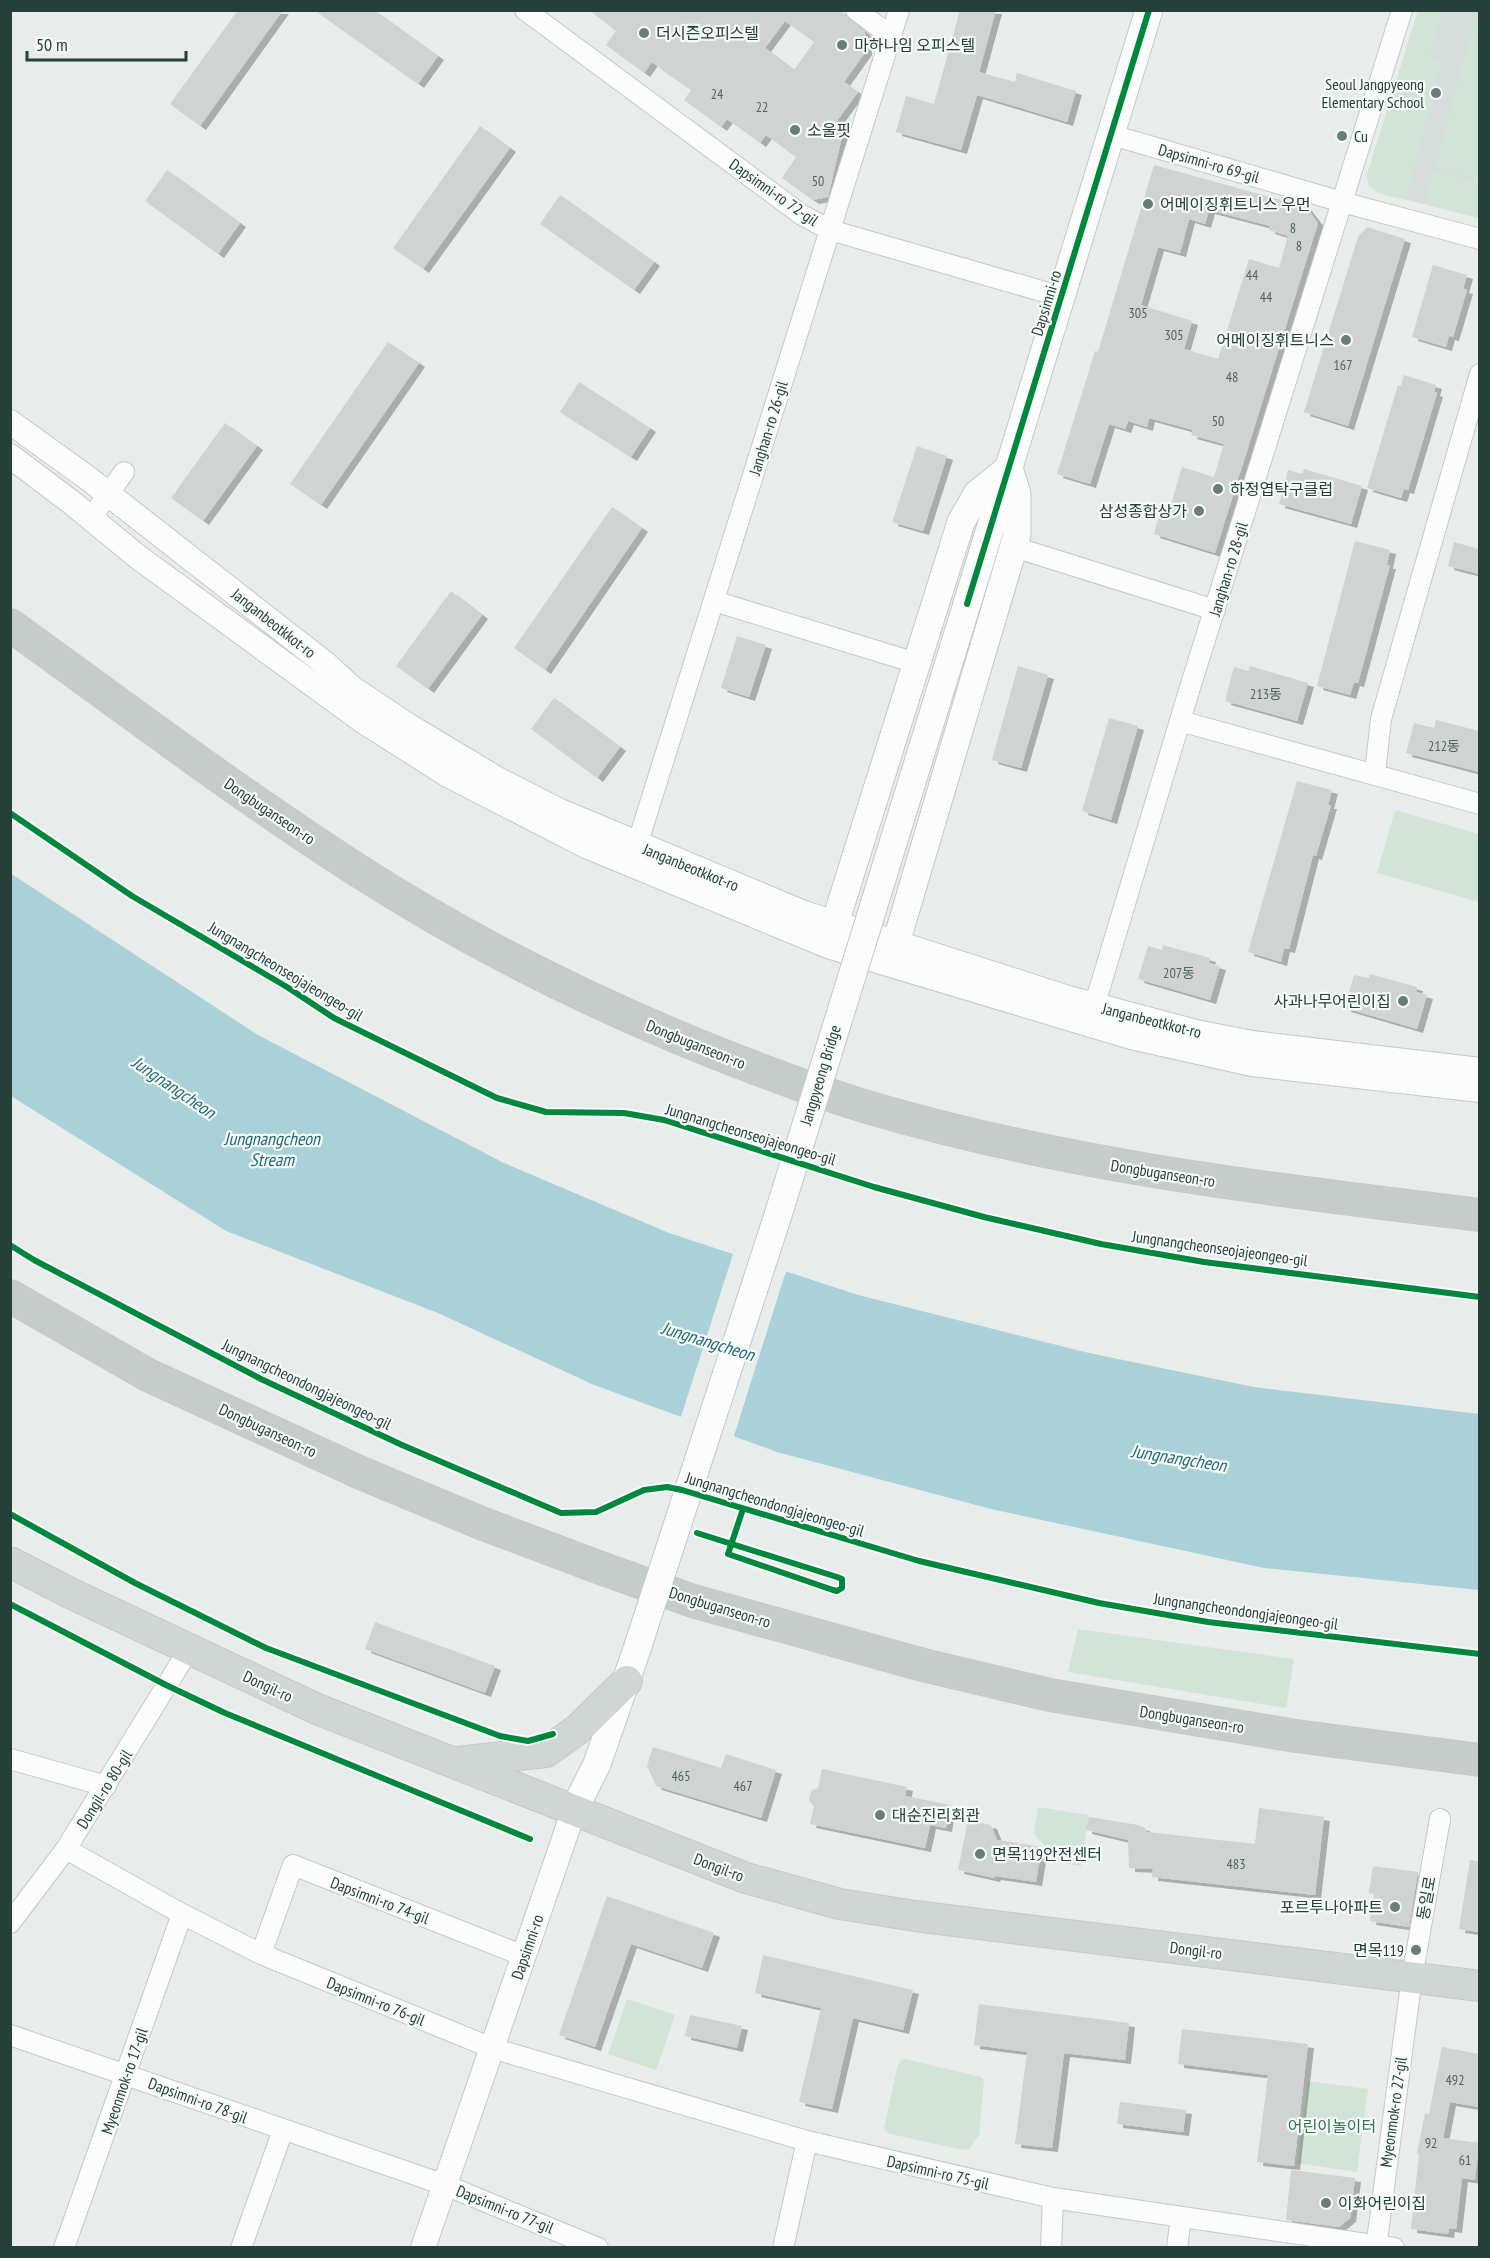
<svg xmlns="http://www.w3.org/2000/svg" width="1490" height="2258" viewBox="0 0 1490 2258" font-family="'PT Sans Narrow','Noto Sans KR',sans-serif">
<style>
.built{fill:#d6ddda}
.green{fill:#d2e4d7}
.water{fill:#abd1d8}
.pier{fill:#e8ecea}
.building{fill:#cfd3d1;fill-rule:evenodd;filter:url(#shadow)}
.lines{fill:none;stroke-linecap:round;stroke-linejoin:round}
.minor-casing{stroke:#c5c9c7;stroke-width:22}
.tertiary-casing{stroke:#c5c9c7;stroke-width:26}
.secondary-casing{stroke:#c3c9c7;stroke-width:29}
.primary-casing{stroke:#c3cac9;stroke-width:32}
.trunk-casing{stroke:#c3cac9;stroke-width:34}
.minor{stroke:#fcfcfc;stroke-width:20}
.tertiary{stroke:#fcfcfc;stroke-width:24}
.secondary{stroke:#fcfcfc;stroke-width:27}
.primary{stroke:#cfd6d4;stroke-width:30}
.trunk{stroke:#c6ccca;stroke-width:32}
.secondary-bridge-casing{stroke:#c3c9c7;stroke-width:29;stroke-linecap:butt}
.secondary-bridge{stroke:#fcfcfc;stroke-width:27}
.cycleway-casing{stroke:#f6faf8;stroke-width:10}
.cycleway{stroke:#00873e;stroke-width:6}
.poi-dot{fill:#697c77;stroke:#f6faf8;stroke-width:2}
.labels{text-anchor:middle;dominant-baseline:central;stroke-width:4.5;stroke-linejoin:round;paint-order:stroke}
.number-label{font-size:14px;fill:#506560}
.poi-label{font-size:16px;fill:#253f39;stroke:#f6faf8;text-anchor:start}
.street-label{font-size:16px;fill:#253f39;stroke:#f6faf8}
.park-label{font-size:16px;fill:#31754c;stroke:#f6faf8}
.water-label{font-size:18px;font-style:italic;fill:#216a79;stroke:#f6faf8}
</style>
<defs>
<filter id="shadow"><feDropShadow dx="6" dy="4" stdDeviation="0" flood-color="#0004"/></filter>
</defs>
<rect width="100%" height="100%" fill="#e8ecea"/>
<!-- built -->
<path class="built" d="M1418 11H1479V218L1376 192 1369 185 1367 175Z"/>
<!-- green -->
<path class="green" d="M1418 11H1442L1430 57 1442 61 1406 200C1388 195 1371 197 1367 175Z
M1477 11H1480L1479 179 1435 167Z
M1434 170 1479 182V218L1425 204Z
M1395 810 1479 834V902L1377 873Z
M1078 1629 1294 1659 1286 1708 1068 1672Z
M1038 1807 1089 1815 1081 1866 1061 1863 1034 1834Z
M627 1999 675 2015 656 2070 608 2054Z
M906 2059 981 2077 984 2080 979 2135 969 2149 963 2150 895 2135 887 2133 884 2128 897 2068 901 2060Z
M1308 2081 1368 2089 1357 2172 1297 2163Z"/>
<!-- water -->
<path class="water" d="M10 873 258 1035 504 1163 669 1233 858 1295 1089 1353 1254 1387 1479 1414V1590L1264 1568 991 1509 777 1452 594 1385 438 1313 226 1231 11 1096Z"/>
<!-- pier -->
<path class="pier" d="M734 1251 787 1268 733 1439 680 1420Z"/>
<!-- building -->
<path class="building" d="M238 10H283L200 126 170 104Z
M314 10H374L438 56 418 84Z
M589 10H839L845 15 865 32 866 51 844 82 858 92 836 122 844 128 828 197 813 200 782 178 796 157 766 135 760 143 727 119 721 127 684 100 691 90 665 72 652 62 644 73 606 45 616 31ZM785 21 814 42 794 70 765 48Z
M960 10H996L979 72 1015 82 1017 73 1076 91 1067 122 977 95 961 150 896 132 906 96 934 104Z
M480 126 510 148 423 269 393 248Z
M1154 165 1306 207 1318 223 1215 553 1154 534 1161 509 1169 512 1182 467 1214 477 1224 444 1191 435 1193 430 1149 418 1147 427 1128 421 1125 429 1109 424 1090 484 1057 474 1095 351 1098 352ZM1209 210 1270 226 1269 230 1288 236 1279 268 1249 259 1218 359 1184 349 1192 321 1141 305 1158 247 1180 253 1189 219 1205 224Z
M167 170 240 223 218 254 145 201Z
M560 195 654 262 634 290 540 224Z
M1367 227 1405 239 1348 426 1304 412 1358 237Z
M1433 265 1467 275 1463 289 1467 290 1453 337 1449 336 1446 347 1412 337Z
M388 342 419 363 321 505 290 484Z
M1404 375 1436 385 1434 392 1437 393 1408 490 1404 489 1401 498 1367 488 1398 385 1401 386Z
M579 382 650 428 631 457 560 412Z
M225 423 257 446 203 521 171 498Z
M917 446 947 456 923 531 892 522Z
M1304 469 1362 486 1351 524 1279 504 1288 470 1302 474Z
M612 507 642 528 545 670 514 648Z
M1355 541 1390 550 1387 565H1390L1358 683 1354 682 1350 695 1317 686Z
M1454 542 1479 549V574L1448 566Z
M451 591 482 615 428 689 396 666Z
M737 636 766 645 749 697 721 688Z
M1018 666 1048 675 1021 768 992 760Z
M1250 666 1308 683 1297 721 1225 701 1234 667 1248 671Z
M554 698 620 747 597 778 531 729Z
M1109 718 1138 726 1111 820 1082 811Z
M1436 720 1479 731V772L1406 753 1414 723 1434 728Z
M1297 781 1332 790 1328 805H1331L1316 856 1313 855 1289 949 1284 948 1281 962 1248 952Z
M1163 945 1210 958 1209 963 1220 966 1210 1000 1138 979 1148 946 1162 950Z
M1370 974 1417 987 1416 992 1427 995 1417 1029 1345 1008 1354 975 1369 978Z
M375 1622 495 1666 485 1693 365 1649Z
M653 1747 721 1768 726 1754 776 1770 761 1818 656 1786 647 1766Z
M822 1769 907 1787 905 1796 950 1805 946 1828 930 1825 925 1848 810 1824 814 1806 809 1801 810 1795 812 1790 818 1788Z
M1259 1808 1324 1817 1315 1895 1152 1877 1153 1869 1129 1868 1128 1840 1086 1830 1089 1817 1138 1825 1145 1828 1147 1832 1255 1844Z
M968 1820 991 1825 997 1840 1042 1847 1036 1882 995 1876 994 1878 958 1870Z
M1470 1860 1479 1861V1932L1459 1929Z
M1373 1866 1418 1872 1409 1927 1370 1921 1374 1894 1369 1893Z
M607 1896 714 1933 702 1968 631 1944 595 2047 559 2035Z
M763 1955 913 1990 903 2030 853 2018 832 2109 799 2102 821 2008 755 1993Z
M979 2004 1129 2023 1125 2060 1064 2053 1052 2148 1015 2144 1027 2052 974 2045Z
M690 2015 742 2026 737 2048 685 2036Z
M1182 2029 1308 2044 1294 2166 1257 2162 1268 2075 1178 2064Z
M1442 2047 1479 2054V2107L1450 2102 1443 2138 1479 2143 1475 2180 1462 2178 1456 2229 1449 2228 1448 2234 1411 2229 1419 2154 1417 2153 1425 2113 1429 2114Z
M1120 2102 1186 2110 1183 2132 1117 2124Z
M1291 2170 1355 2178 1350 2218 1339 2227 1286 2220Z"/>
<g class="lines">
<defs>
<path id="minor" d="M525 10 802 215 830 230 1062 297
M856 10 891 36
M1112 135 1342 202 1480 239
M91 518 124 472
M1014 547 1215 610
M714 601 916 663
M1180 721 1480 804
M1375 773 1381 719 1480 374
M637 845 899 10
M1091 1017 1188 694 1402 10
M10 1759 106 1786
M66 1849 182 1914 261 1954 492 2048 807 2141 1053 2198 1394 2248
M10 1923 66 1849 189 1649
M261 1954 293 1865 524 1956
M10 2035 445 2185 598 2248
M64 2248 182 1914
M241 2248 283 2130
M783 2248 807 2141
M1051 2248 1053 2198
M1177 2248 1181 2217
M1376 2248 1412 1977 1440 1819"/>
<path id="tertiary" d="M10 422 89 479 327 665 352 688 409 726 499 780 558 810 804 913 1065 997 1196 1032 1252 1043 1480 1070
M10 456 71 502 138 557 363 721 448 775 586 846 828 946 1131 1037 1252 1064 1480 1090
M423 2248 574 1810"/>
<path id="secondary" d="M967 604 1149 10
M835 923 961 522 977 494 1009 468 1017 494V535L896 943
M574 1810 597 1764 637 1649"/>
<path id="primary" d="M10 1562 70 1593 317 1709 746 1878 840 1904 915 1916 1480 1986
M457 1762 546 1752 578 1729 627 1681"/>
<path id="trunk" d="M10 625C124 707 236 792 354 868 467 941 589 1002 714 1052 767 1073 820 1093 874 1109 1073 1167 1275 1190 1480 1215
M10 1296 148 1375 361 1473 481 1523 598 1567 693 1601 923 1665 1050 1695 1296 1736 1480 1760"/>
</defs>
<!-- minor casing -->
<use href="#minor" class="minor-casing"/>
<!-- tertiary casing -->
<use href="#tertiary" class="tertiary-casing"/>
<!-- secondary casing -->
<use href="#secondary" class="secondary-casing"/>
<!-- primary casing -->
<use href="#primary" class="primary-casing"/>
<!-- trunk casing -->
<use href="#trunk" class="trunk-casing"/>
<!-- minor -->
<use href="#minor" class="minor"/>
<!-- tertiary -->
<use href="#tertiary" class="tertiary"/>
<!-- secondary -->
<use href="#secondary" class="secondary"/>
<!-- primary -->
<use href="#primary" class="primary"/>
<!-- trunk -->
<use href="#trunk" class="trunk"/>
<defs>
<path id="secondary-bridge" d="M637 1649 779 1212 967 604"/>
</defs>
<!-- secondary-bridge casing -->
<use href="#secondary-bridge" class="secondary-bridge-casing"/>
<!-- secondary-bridge -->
<use href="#secondary-bridge" class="secondary-bridge"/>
<defs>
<path id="cycleway" d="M967 604 1149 10
M10 813 132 896 287 987 334 1018 497 1098 546 1112 624 1113 664 1120 874 1187 984 1217 1101 1244 1204 1262 1480 1297
M10 1245 34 1260 261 1379 402 1445 561 1513 596 1512 644 1490 667 1487 682 1490 919 1561 1099 1603 1208 1622 1480 1654
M10 1514 135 1583 266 1648 500 1736 528 1741 553 1734
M697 1533 837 1577 842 1579V1588L837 1591 833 1590 728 1554 743 1509
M10 1604 166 1685 225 1713 530 1839"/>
</defs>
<!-- cycleway casing -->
<use href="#cycleway" class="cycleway-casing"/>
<!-- cycleway -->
<use href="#cycleway" class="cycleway"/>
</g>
<!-- markers -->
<g class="poi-dot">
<circle cx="644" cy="33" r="6"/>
<circle cx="842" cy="45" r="6"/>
<circle cx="1436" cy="93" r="6"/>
<circle cx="795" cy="130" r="6"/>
<circle cx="1342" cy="136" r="6"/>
<circle cx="1148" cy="204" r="6"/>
<circle cx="1346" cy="340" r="6"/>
<circle cx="1218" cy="489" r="6"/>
<circle cx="1199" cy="511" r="6"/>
<circle cx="1403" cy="1001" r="6"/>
<circle cx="880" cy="1815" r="6"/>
<circle cx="980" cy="1854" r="6"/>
<circle cx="1395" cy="1907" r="6"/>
<circle cx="1416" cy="1950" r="6"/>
<circle cx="1326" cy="2203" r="6"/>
</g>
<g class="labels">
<!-- number labels -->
<g class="number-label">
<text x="717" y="94">24</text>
<text x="762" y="107">22</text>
<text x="818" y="181">50</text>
<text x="1293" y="228">8</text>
<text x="1299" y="246">8</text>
<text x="1252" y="275">44</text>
<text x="1266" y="297">44</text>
<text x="1138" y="313">305</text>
<text x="1174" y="335">305</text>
<text x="1343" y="365">167</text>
<text x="1232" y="377">48</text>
<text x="1218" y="421">50</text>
<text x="1266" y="694">213동</text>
<text x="1444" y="746">212동</text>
<text x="1179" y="973">207동</text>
<text x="681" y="1776">465</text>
<text x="743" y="1786">467</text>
<text x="1236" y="1864">483</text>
<text x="1455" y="2080">492</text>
<text x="1431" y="2143">92</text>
<text x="1465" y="2160">61</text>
</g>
<!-- poi labels -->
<g class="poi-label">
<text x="656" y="33">더시즌오피스텔</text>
<text x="854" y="45">마하나임 오피스텔</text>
<text x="1424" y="84" text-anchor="end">Seoul Jangpyeong<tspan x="1424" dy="18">Elementary School</tspan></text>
<text x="807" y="130">소울핏</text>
<text x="1354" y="136">Cu</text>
<text x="1160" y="204">어메이징휘트니스 우먼</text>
<text x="1334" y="340" text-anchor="end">어메이징휘트니스</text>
<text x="1230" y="489">하정엽탁구클럽</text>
<text x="1187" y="511" text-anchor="end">삼성종합상가</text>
<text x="1391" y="1001" text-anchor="end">사과나무어린이집</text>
<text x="892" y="1815">대순진리회관</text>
<text x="992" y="1854">면목119안전센터</text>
<text x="1383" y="1907" text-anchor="end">포르투나아파트</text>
<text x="1404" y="1950" text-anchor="end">면목119</text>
<text x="1338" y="2203">이화어린이집</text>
</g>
<!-- street labels -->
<g class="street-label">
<text transform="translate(1209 163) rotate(16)">Dapsimni-ro 69-gil</text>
<text transform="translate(774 192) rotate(35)">Dapsimni-ro 72-gil</text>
<text transform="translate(1046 303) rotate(-73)">Dapsimni-ro</text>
<text transform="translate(768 428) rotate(-73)">Janghan-ro 26-gil</text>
<text transform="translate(1228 569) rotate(-73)">Janghan-ro 28-gil</text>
<text transform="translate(274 623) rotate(38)">Janganbeotkkot-ro</text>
<text transform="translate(270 811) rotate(34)">Dongbuganseon-ro</text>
<text transform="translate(691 867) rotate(22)">Janganbeotkkot-ro</text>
<text transform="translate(286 971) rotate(31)">Jungnangcheonseojajeongeo-gil</text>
<text transform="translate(1152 1020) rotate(14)">Janganbeotkkot-ro</text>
<text transform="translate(696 1044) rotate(22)">Dongbuganseon-ro</text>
<text transform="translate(820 1075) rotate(-73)">Jangpyeong Bridge</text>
<text transform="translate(751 1134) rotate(17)">Jungnangcheonseojajeongeo-gil</text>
<text transform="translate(1163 1173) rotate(9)">Dongbuganseon-ro</text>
<text transform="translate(1220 1248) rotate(8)">Jungnangcheonseojajeongeo-gil</text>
<text transform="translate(307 1384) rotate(26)">Jungnangcheondongjajeongeo-gil</text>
<text transform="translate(268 1430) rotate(25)">Dongbuganseon-ro</text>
<text transform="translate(775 1504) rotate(17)">Jungnangcheondongjajeongeo-gil</text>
<text transform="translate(720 1607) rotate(17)">Dongbuganseon-ro</text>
<text transform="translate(1246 1611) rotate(8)">Jungnangcheondongjajeongeo-gil</text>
<text transform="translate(268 1686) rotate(25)">Dongil-ro</text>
<text transform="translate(1192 1719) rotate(9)">Dongbuganseon-ro</text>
<text transform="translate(104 1789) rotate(-58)">Dongil-ro 80-gil</text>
<text transform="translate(719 1867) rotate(21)">Dongil-ro</text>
<text transform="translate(1426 1898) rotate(-80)">동일로</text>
<text transform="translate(380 1900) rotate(21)">Dapsimni-ro 74-gil</text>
<text transform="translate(527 1947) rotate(-71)">Dapsimni-ro</text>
<text transform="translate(1196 1950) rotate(7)">Dongil-ro</text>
<text transform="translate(376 2001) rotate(22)">Dapsimni-ro 76-gil</text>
<text transform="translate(124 2081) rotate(-71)">Myeonmok-ro 17-gil</text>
<text transform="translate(198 2100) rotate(20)">Dapsimni-ro 78-gil</text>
<text transform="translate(1393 2112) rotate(-82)">Myeonmok-ro 27-gil</text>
<text transform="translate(938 2172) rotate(13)">Dapsimni-ro 75-gil</text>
<text transform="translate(505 2209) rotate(22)">Dapsimni-ro 77-gil</text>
</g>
<!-- park labels -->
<g class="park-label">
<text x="1332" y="2126">어린이놀이터</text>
</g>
<!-- water labels -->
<g class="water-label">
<text transform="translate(174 1087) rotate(34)">Jungnangcheon</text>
<text x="272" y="1138">Jungnangcheon<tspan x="272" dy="21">Stream</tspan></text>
<text transform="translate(708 1341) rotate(17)">Jungnangcheon</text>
<text transform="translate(1179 1458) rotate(9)">Jungnangcheon</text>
</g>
</g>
<!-- border -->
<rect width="1490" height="2258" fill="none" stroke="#253f39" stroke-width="24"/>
<!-- scale -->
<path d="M27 51v9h159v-9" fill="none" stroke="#253f39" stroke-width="3"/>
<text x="36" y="51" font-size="18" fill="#253f39" stroke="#f6faf8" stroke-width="4.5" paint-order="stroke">50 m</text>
</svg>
